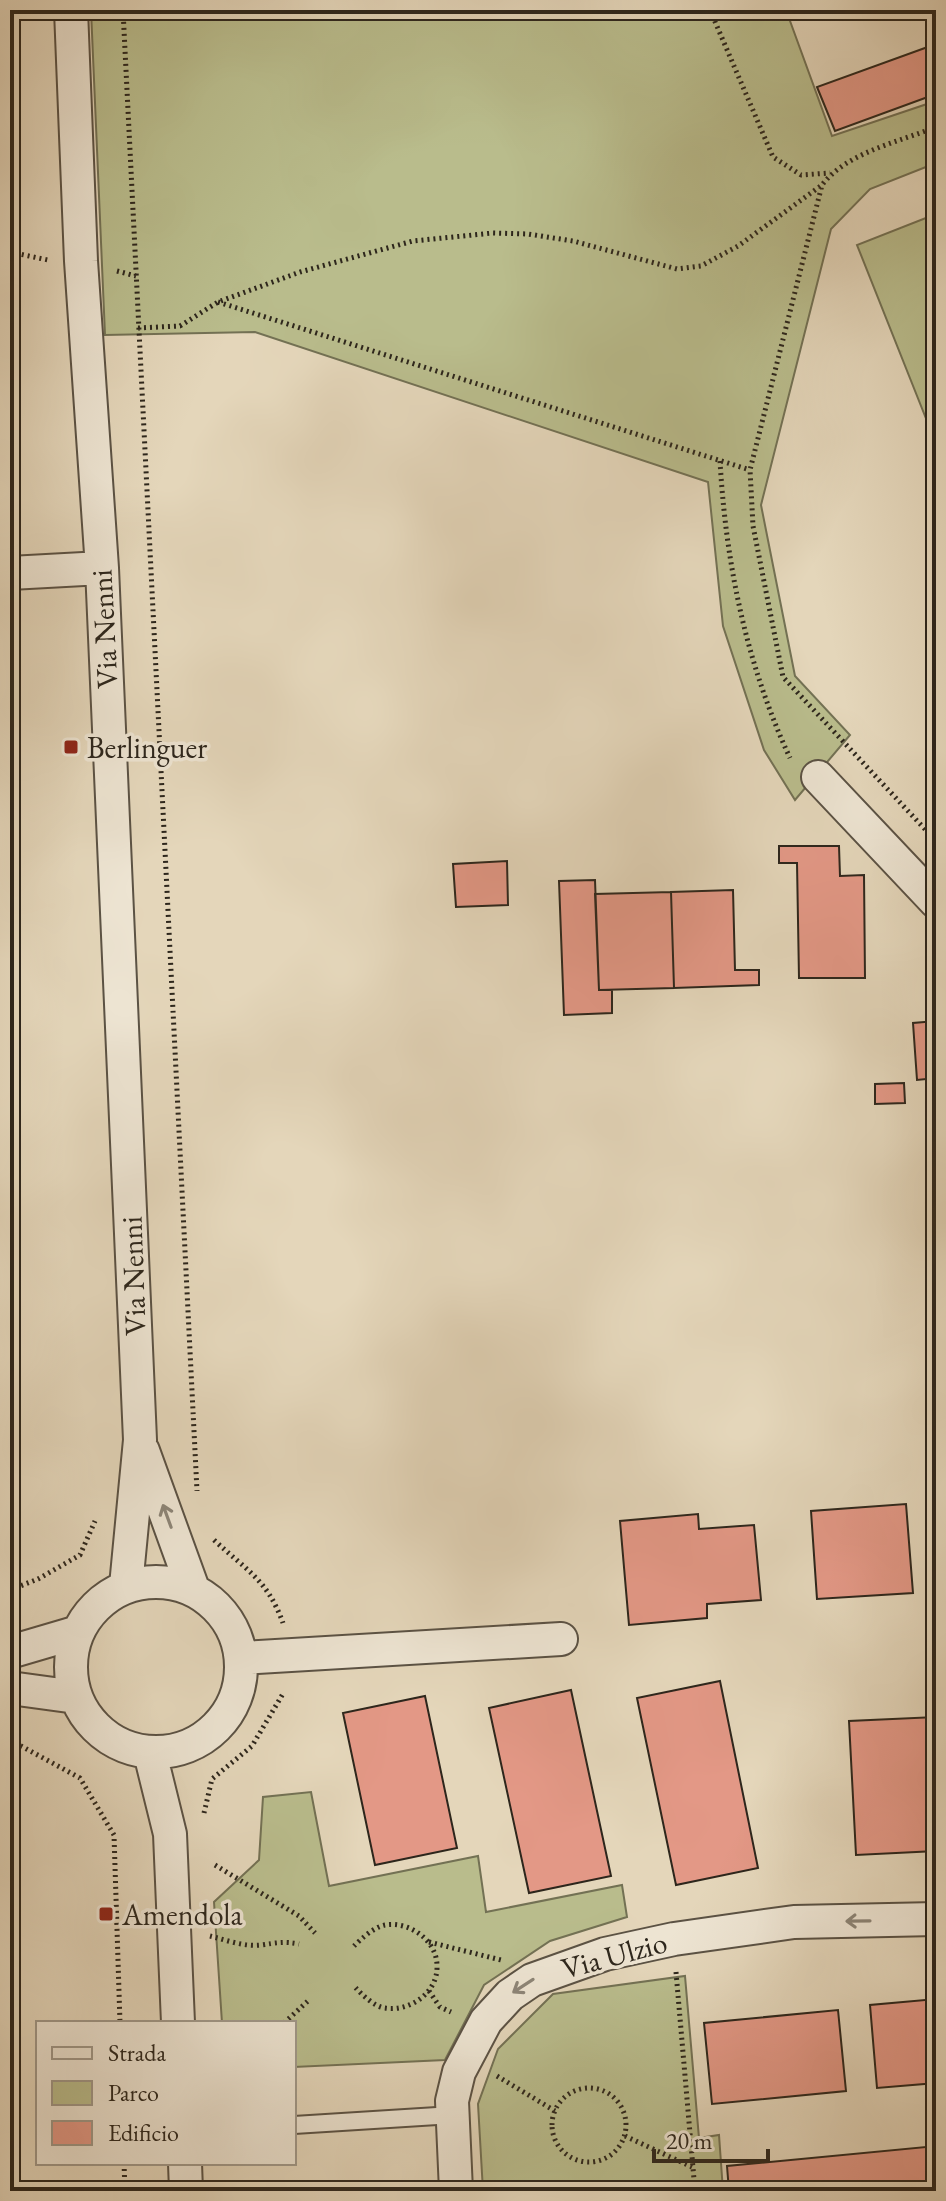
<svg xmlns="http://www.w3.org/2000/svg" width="946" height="2201" viewBox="0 0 946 2201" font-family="'EB Garamond',serif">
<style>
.green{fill:#b9bc8c;stroke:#737154;stroke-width:2}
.building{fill:#e39886;stroke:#2d261c;stroke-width:2}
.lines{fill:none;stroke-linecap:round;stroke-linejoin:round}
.service-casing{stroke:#5b5244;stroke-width:20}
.minor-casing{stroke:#5b5244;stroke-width:36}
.path{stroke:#2d261c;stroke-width:5;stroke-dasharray:2 4;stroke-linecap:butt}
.service{stroke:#ede4d2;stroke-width:16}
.minor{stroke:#ede4d2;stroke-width:32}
.oneway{stroke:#8d8577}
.poi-dot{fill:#8f2418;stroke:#ede4d2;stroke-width:3}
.labels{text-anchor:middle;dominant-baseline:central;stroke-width:7;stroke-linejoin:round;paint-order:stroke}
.street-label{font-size:30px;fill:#2d261c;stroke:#ede4d2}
.poi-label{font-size:30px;fill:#2d261c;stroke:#ede4d2;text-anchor:start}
</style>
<rect width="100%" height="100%" fill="#e4d6ba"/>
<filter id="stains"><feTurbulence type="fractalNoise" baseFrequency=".0025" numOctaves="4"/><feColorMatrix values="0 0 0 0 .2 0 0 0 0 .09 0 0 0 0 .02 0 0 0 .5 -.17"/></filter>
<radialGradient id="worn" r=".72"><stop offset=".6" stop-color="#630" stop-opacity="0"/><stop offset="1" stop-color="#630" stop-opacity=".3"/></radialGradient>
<!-- green -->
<path class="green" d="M91 10H786L832 136 936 101V163L870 189 831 229 761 505 795 676 850 735 795 800 764 750 723 626 708 482 255 332 105 335Z
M936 214V423L929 426 857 245Z
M311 1792 329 1886 478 1856 486 1912 622 1885 627 1917 550 1941 484 1985 445 2060 294 2067V2023H222L214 1902 259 1860 263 1797Z
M685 1976 699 2138 719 2135 723 2191H483L478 2104 498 2049 553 1994Z"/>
<!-- building -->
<path class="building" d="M936 44V94L835 131 817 87Z
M779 846H839L840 876 864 875 865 978H799L797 863H779Z
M507 861 508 905 456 907 453 864Z
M595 880 599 990H612V1013L564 1015 559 881Z
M733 890 735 970H759V985L674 988 671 892Z
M671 892 674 988 599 990 595 894Z
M936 1021V1078L917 1080 913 1023Z
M904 1083 905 1103 875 1104V1084Z
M906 1504 913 1593 817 1599 811 1511Z
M698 1514 699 1529 754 1525 761 1600 707 1604V1618L629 1625 620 1521Z
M720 1681 758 1868 676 1885 637 1698Z
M571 1690 611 1876 529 1893 489 1708Z
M425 1696 457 1848 375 1865 343 1713Z
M936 1717V1851L856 1855 849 1721Z
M936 1999V2083L877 2088 870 2005Z
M838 2010 846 2091 712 2104 704 2023Z
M936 2146V2191H729L727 2166Z"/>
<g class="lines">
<defs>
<path id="service" d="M294 2125 453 2115"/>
<path id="minor" d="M71 10 81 261 102 568 140 1440 126 1586
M10 573 102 568
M818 777 936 902
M143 1451 193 1589
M71 1667a85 85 0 1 1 170 0a85 85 0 1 1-170 0Z
M10 1652 78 1632
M242 1658 561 1639
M10 1688 76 1697
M150 1753 170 1834 178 2023
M185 2163 186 2191
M456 2191 452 2101 459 2072 486 2021 510 1995 532 1980 605 1954 674 1939 794 1922 936 1919"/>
</defs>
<!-- service casing -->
<use href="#service" class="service-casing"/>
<!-- minor casing -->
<use href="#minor" class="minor-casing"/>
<!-- path -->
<path class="path" d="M123 10 197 1491
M710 10 773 157 801 175 830 173
M936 127C899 142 847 152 822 185L750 470 753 526 783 677 936 841
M10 252 48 260
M117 271 136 276
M218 302 750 470
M138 328 180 326 218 302 300 272 413 241 493 233 528 234 573 241 677 269 701 266 738 246 822 185
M720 461C726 564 746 663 790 758
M214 1540C246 1570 267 1579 283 1623
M10 1590 38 1579 80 1555 95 1521
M10 1740 80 1778 114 1835 120 2023
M204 1813 212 1779 252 1746 284 1692
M215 1865 299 1916 315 1933
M210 1936C226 1940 244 1947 261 1945 276 1943 284 1941 299 1944
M429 1942 501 1960
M354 1946C361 1939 374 1927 385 1925 409 1921 437 1940 437 1966 438 1993 409 2012 385 2008 375 2007 362 1995 355 1987
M676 1972 695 2191
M429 1991 440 2007 451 2012
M284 2023 309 2000
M497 2076 555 2111
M552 2125a37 37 0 1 1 74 0a37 37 0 1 1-74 0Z
M625 2136 692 2167
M124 2163 125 2191"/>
<!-- service -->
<use href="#service" class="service"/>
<!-- minor -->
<use href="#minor" class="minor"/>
</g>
<!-- one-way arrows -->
<defs><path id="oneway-shaft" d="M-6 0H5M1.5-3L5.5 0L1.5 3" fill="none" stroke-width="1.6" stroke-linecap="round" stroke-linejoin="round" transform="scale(2)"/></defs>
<g class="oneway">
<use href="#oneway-shaft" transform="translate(167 1516) rotate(-110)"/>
<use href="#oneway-shaft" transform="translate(858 1921) rotate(179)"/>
<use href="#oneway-shaft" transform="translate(523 1986) rotate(147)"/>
</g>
<!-- markers -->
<g class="poi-dot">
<rect x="63" y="739" width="16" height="16" rx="4"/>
<rect x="98" y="1906" width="16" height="16" rx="4"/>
</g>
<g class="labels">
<!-- street labels -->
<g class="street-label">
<text transform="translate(104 629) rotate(-93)">Via Nenni</text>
<text transform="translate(133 1276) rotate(-92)">Via Nenni</text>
<text transform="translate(614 1955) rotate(-15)">Via Ulzio</text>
</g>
<!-- poi labels -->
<g class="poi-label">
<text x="87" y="747">Berlinguer</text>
<text x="122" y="1914">Amendola</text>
</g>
</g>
<!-- margin -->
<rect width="946" height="2201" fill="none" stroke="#e4d6ba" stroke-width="40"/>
<rect x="12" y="12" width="922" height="2177" fill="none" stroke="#2d261c" stroke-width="4"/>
<rect x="20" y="20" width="906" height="2161" fill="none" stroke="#2d261c" stroke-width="2"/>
<!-- legend -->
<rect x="36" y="2021" width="260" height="144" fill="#ede4d2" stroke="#a09889" stroke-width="2"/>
<rect x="52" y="2047" width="40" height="12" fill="#ede4d2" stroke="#a09889" stroke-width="2"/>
<text x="108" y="2061" font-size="24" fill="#2d261c">Strada</text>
<rect x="52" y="2081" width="40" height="24" fill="#b9bc8c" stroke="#a09889" stroke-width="2"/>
<text x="108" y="2101" font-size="24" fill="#2d261c">Parco</text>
<rect x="52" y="2121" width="40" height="24" fill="#e39886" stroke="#a09889" stroke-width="2"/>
<text x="108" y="2141" font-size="24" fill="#2d261c">Edificio</text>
<!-- scale -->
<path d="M654 2149v12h114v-12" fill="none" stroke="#2d261c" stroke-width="4"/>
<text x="666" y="2149" font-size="24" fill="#2d261c" stroke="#ede4d2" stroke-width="6" paint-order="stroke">20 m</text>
<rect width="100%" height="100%" filter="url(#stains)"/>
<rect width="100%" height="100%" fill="url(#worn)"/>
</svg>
